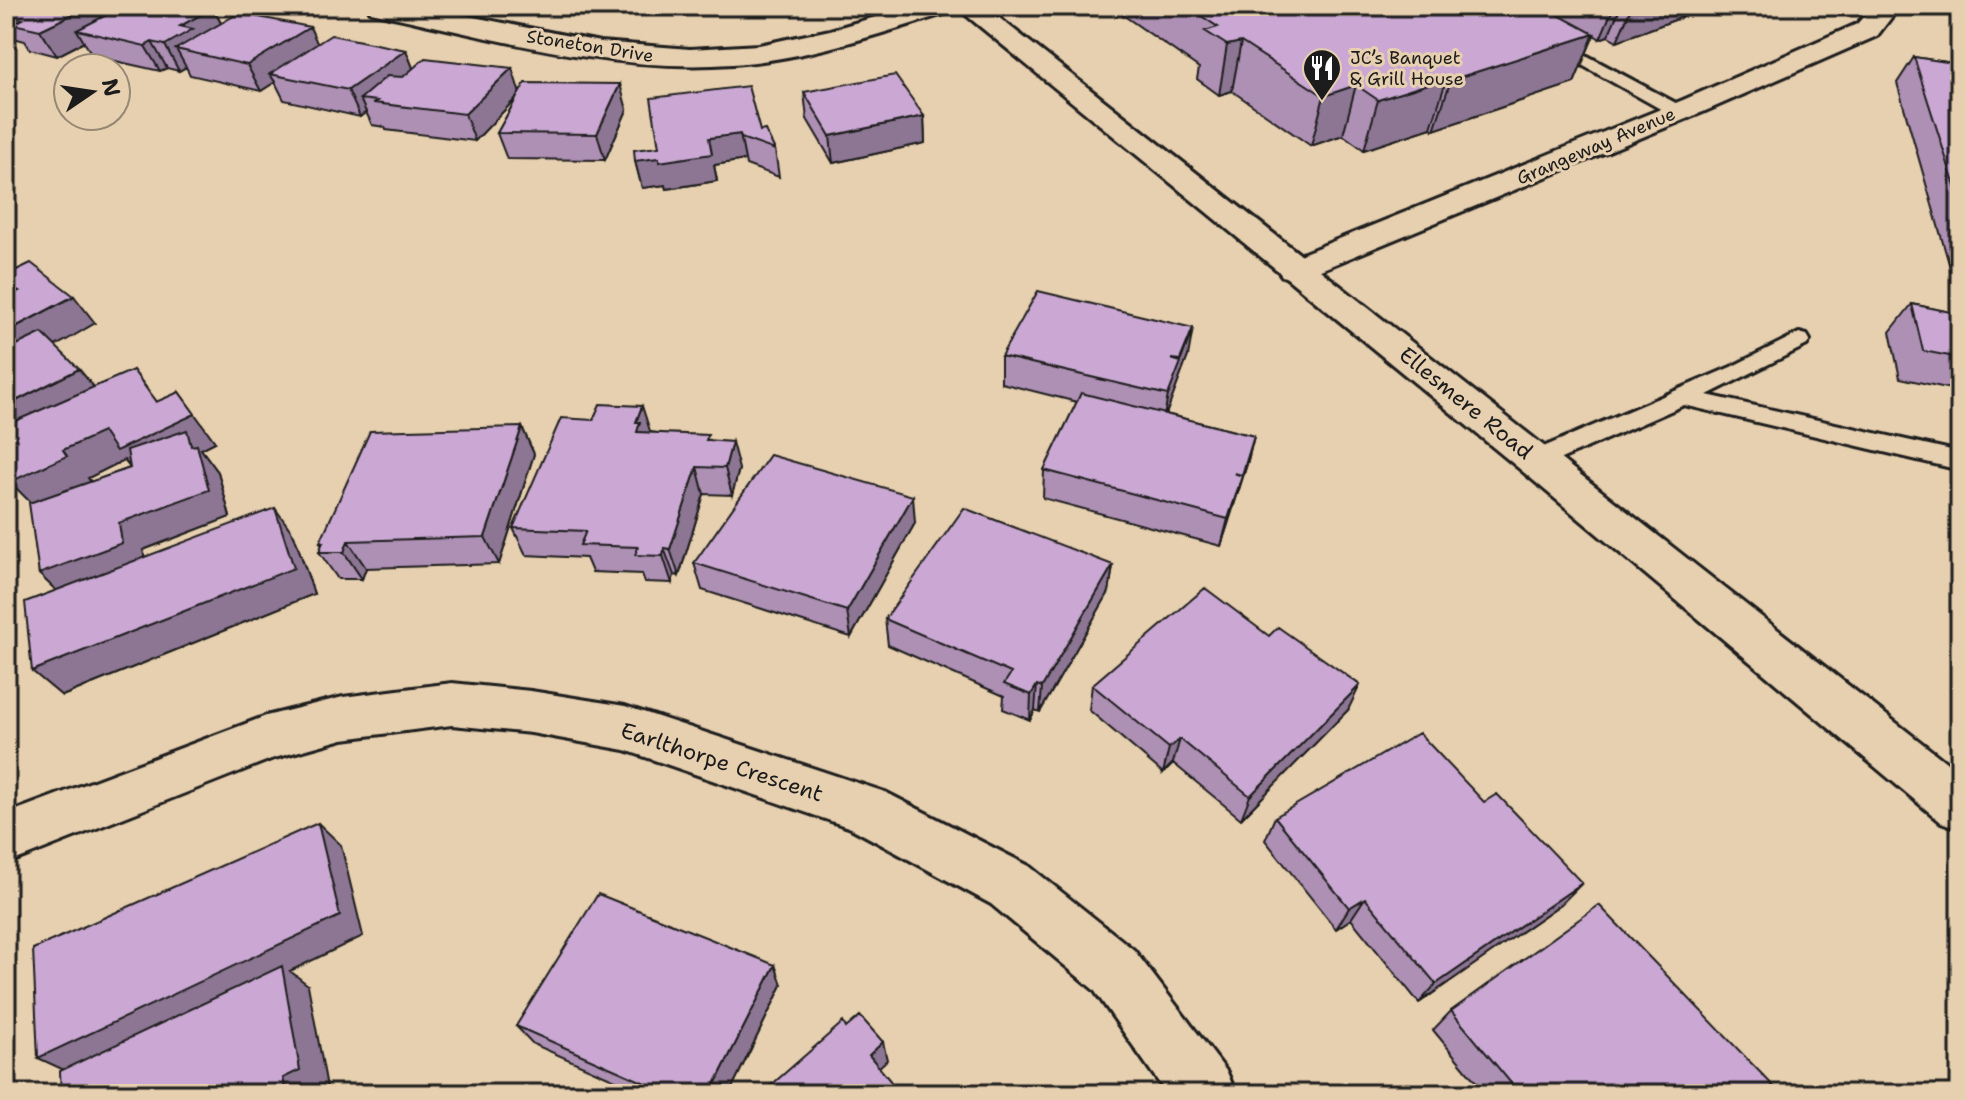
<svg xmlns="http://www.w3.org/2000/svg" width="1966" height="1100" viewBox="0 0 1966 1100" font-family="'Shantell Sans',sans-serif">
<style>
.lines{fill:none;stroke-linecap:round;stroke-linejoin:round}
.lane-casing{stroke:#1c1c1c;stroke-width:6}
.street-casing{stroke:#1c1c1c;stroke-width:6}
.secondary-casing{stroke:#1c1c1c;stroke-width:6}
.lane{fill:#e7d0b0;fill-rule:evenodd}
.street{fill:#e7d0b0;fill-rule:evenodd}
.secondary{fill:#e7d0b0;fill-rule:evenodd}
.wall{fill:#ae90b5;stroke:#1c1c1c;stroke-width:2;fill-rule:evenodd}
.shaded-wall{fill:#8d7694;stroke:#1c1c1c;stroke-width:2}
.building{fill:#caa8d3;stroke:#1c1c1c;stroke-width:2}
.labels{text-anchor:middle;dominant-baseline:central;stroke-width:6;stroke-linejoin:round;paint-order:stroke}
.far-street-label{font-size:18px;fill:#1c1c1c;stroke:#e7d0b0}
.far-poi-label{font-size:18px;fill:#1c1c1c;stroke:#e7d0b0;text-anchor:start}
.street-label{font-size:22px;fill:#1c1c1c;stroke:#e7d0b0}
</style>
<rect width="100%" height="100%" fill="#e7d0b0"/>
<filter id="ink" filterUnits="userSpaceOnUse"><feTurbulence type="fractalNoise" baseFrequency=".0125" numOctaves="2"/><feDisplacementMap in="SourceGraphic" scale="16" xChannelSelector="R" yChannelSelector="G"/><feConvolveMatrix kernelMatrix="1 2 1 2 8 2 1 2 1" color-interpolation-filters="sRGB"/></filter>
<g filter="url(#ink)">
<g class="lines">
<defs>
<path id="lane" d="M1552 37 1685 108 1688 112 1685 116H1673L1546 45V39Z
M1799 333 1807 335 1810 340 1807 345 1707 395 1960 452V470L1684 405 1545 466 1536 469 1527 466 1524 460 1527 454 1731 367Z"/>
<path id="street" d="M367 6H417L600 42 690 49 759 45 830 30 914 6H955L951 12C881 33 808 59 733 64 613 73 496 39 380 14L371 12Z
M1873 6H1900L1877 36 1703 112 1306 276 1294 280 1282 276 1277 269 1282 262 1683 100 1857 24Z
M452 683 531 691 625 706 885 792 1029 866 1134 950 1227 1072 1236 1094H1167L1094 990 991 904 851 828 625 750 531 733 452 725 343 739 271 759 6 864V814L266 716 343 697Z"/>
<path id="secondary" d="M955 6H984L1960 773V829L1941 822 1521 470Z"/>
</defs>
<!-- lane casing -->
<use href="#lane" class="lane-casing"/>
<!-- street casing -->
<use href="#street" class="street-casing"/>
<!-- secondary casing -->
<use href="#secondary" class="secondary-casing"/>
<!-- lane -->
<use href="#lane" class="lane"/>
<!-- street -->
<use href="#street" class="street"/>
<!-- secondary -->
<use href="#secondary" class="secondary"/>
</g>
<!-- wall -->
<path class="wall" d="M6 6H103L108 14 213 8 221 23 317 44 406 50 413 68 520 92 627 110 605 160 507 159 497 133 517 97 475 141 386 130 385 127 372 125 366 112 360 117 284 100 275 82 261 91 190 75 186 67 179 71 167 68 160 71 93 56 84 42 57 56 30 49 25 41 6 36Z
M666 6H700L667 9Z
M1110 6H1713L1617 41 1608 36 1600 39 1594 35 1574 83 1434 130 1431 128 1364 150 1343 135 1311 146 1232 91 1219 95 1197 79 1199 68Z
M1914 57 1960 64V302L1897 83Z
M804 92 924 116 925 143 833 163 807 119Z
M760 131 775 150 779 177 746 165 745 160 714 165 717 181 666 189 665 185 642 188 635 161Z
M6 275 95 323 55 346 94 387 157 402 215 442 201 449 218 472 230 517 143 550 144 557 294 535 314 594 62 696 56 590 39 574 30 502 9 423 6 420ZM124 460 130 468 91 482 88 478Z
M1912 304 1960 314V391L1900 378 1890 332Z
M1001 356H1188L1166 414 1254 436 1247 464 1221 546 1043 498 1044 470 1077 402 1001 383Z
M522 427 534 454 499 564 366 568 362 579H338L319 552 322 545 320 542Z
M650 432 710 440 739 469 732 495 704 494 679 576 674 575 672 583 645 582 642 574 592 572 586 558 526 555 513 528Z
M915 523 851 637 702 590 694 563Z
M1113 565 1109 592 1040 712 1035 710 1030 720 1003 709 1004 696 888 645 885 619Z
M1092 685 1348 710 1241 819 1173 763 1163 773 1089 710Z
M1484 802 1582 883 1561 904 1419 1003 1351 919 1336 929 1265 840 1275 817Z
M775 965 782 985 729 1094H647L533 1044 516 1026Z
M1451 1011 1781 1094H1486L1433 1030Z"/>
<!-- shaded-wall -->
<path class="shaded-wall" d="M90 6H103L115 26 77 30 84 42 57 56 40 30Z
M1614 6H1621L1608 36 1600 39Z
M1632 6H1713L1617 41Z
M213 8 226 33 176 49 186 67 179 71 165 45 180 26Z
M310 27 321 52 270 74 275 82 261 91 247 65Z
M1594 34 1574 83 1434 130 1451 80Z
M152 42 167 68 160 71 145 46Z
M1241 42 1232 91 1219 95 1227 45Z
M406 50 416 76 360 99 366 112 360 117 348 90Z
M512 68 520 94 475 141 465 114Z
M1447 78 1431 128 1364 150 1378 100Z
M620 84 627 110 605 160 597 134Z
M1356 85 1343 135 1311 146 1324 96Z
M924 116 925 143 833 163 830 136Z
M740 134 745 160 714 165 717 181 666 189 665 185 642 188 635 161 709 138Z
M74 296 95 323 65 341 6 372V332Z
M1193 328 1188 356 1163 422 1168 395Z
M79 369 102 397 23 437 6 419V406Z
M133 370 174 424 179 392 215 442 201 449 218 472 230 517 143 550 147 570 66 600 39 574 119 523 139 478 124 460 88 478 92 483 37 509 10 482 63 450Z
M642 406 651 434 637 432 636 422Z
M522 427 534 454 499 564 485 537Z
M1254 436 1247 464 1221 546 1228 519Z
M732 442 739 469 732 495 725 468Z
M697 467 704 494 679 576 670 549Z
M913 496 915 523 851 637 847 611Z
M275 508 294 535 314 594 62 696 32 671Z
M348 541 366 568 362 579 344 552Z
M664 548 674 575 672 583 663 556Z
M1113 565 1109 592 1040 712 1042 687Z
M1037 685 1035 710 1030 720 1031 695Z
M1360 685 1348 710 1241 819 1250 796Z
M1180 739 1173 763 1163 773 1169 748Z
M318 823 341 845 363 936 290 971 308 985 327 1087 312 1094H286L283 1078 75 1075 38 1058Z
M1582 883 1561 904 1419 1003 1436 984Z
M1365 898 1351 919 1336 929 1349 908Z
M775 965 782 985 729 1094H710Z
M883 1042 887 1060 874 1072 869 1055Z"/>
<!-- building -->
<path class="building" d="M6 6H90L40 30 13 24 23 19 6 15Z
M124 6H204L213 8 180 26 193 29 165 45 152 42 145 46 77 30Z
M1186 6H1542L1594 34 1451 80 1447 78 1378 100 1356 85 1324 96 1241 42 1227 45 1205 31 1218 27Z
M239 13 310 27 247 65 176 49Z
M331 35 406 50 348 90 270 74Z
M1914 57 1960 64V202Z
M425 58 512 68 465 114 374 103 377 101 360 99 387 76 403 77Z
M895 75 924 116 830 136 804 92Z
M525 83 620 84 597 134 497 133Z
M748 86 760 131 765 130 775 150 741 138 740 134 709 138 712 154 659 162V158L635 161 634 150 659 147 651 98Z
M31 263 74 296 6 332V289L12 294 19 291 6 285V275Z
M1038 291 1193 328 1180 360 1171 359 1181 362 1168 395 1001 356Z
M1912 304 1960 314V358L1923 351Z
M42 333 79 369 6 406V350Z
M133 370 156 402 179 392 195 414 116 451 103 432 63 450 67 456 10 482 6 473V425Z
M1081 393 1254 436 1242 475 1234 473 1242 476 1228 519 1044 470Z
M600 404 642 406 636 422H640L637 432 708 435 706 440 732 442 725 468 697 467 670 549 664 548 663 556 635 555 638 547 580 545 586 531 513 528 561 418 593 420Z
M522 427 485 537 348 541 344 552H319L323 542H320L370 431Z
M187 430 191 446 197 445 209 490 119 523 122 543 39 574 29 503 130 468 127 450Z
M770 455 913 496 847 611 694 563Z
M275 508 294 568 32 671 25 602Z
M964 508 1113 565 1042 687 1037 685 1031 695 1004 684 1011 673 885 619Z
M1205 588 1269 636 1278 627 1360 685 1250 796 1180 739 1169 748 1092 685Z
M1419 733 1484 802 1497 794 1582 883 1436 984 1365 898 1349 908 1275 817Z
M318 823 340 916 38 1058 33 949Z
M598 894 775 965 710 1094H670L516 1026Z
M1599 905 1781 1094H1520L1451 1011Z
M282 966 300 1070 283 1078 286 1094H61L60 1071Z
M860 1016 883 1042 869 1055 901 1094H761L843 1022 846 1028Z"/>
</g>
<!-- icons -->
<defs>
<symbol id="restaurant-pin" viewBox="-11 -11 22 30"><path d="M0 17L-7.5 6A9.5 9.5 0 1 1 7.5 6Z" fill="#1c1c1c" stroke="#e7d0b0"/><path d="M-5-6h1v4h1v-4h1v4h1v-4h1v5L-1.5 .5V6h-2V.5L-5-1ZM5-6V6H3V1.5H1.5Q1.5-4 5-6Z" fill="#fff"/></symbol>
</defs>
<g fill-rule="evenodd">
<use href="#restaurant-pin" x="1300" y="46" width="44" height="60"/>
</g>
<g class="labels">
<!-- far-street labels -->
<g class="far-street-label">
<text transform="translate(590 46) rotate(9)">Stoneton Drive</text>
<text transform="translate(1596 146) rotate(-23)">Grangeway Avenue</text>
</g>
<!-- far-poi labels -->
<g class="far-poi-label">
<text x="1350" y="58">JC’s Banquet<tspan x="1350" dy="21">&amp; Grill House</tspan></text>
</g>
<!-- street labels -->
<g class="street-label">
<text transform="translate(1466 403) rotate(39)">Ellesmere Road</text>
<text transform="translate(722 762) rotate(18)">Earlthorpe Crescent</text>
</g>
</g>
<!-- margin -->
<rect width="1966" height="1100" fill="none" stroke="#e7d0b0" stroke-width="32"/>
<rect x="16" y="16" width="1934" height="1068" fill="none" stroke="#1c1c1c" stroke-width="3" filter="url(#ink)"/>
<!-- north arrow -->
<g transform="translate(92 92) rotate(77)"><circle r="38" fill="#e7d0b0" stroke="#968875" stroke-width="2"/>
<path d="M0-6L14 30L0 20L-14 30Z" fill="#1c1c1c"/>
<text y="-12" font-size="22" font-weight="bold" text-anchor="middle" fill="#1c1c1c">N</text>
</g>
</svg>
